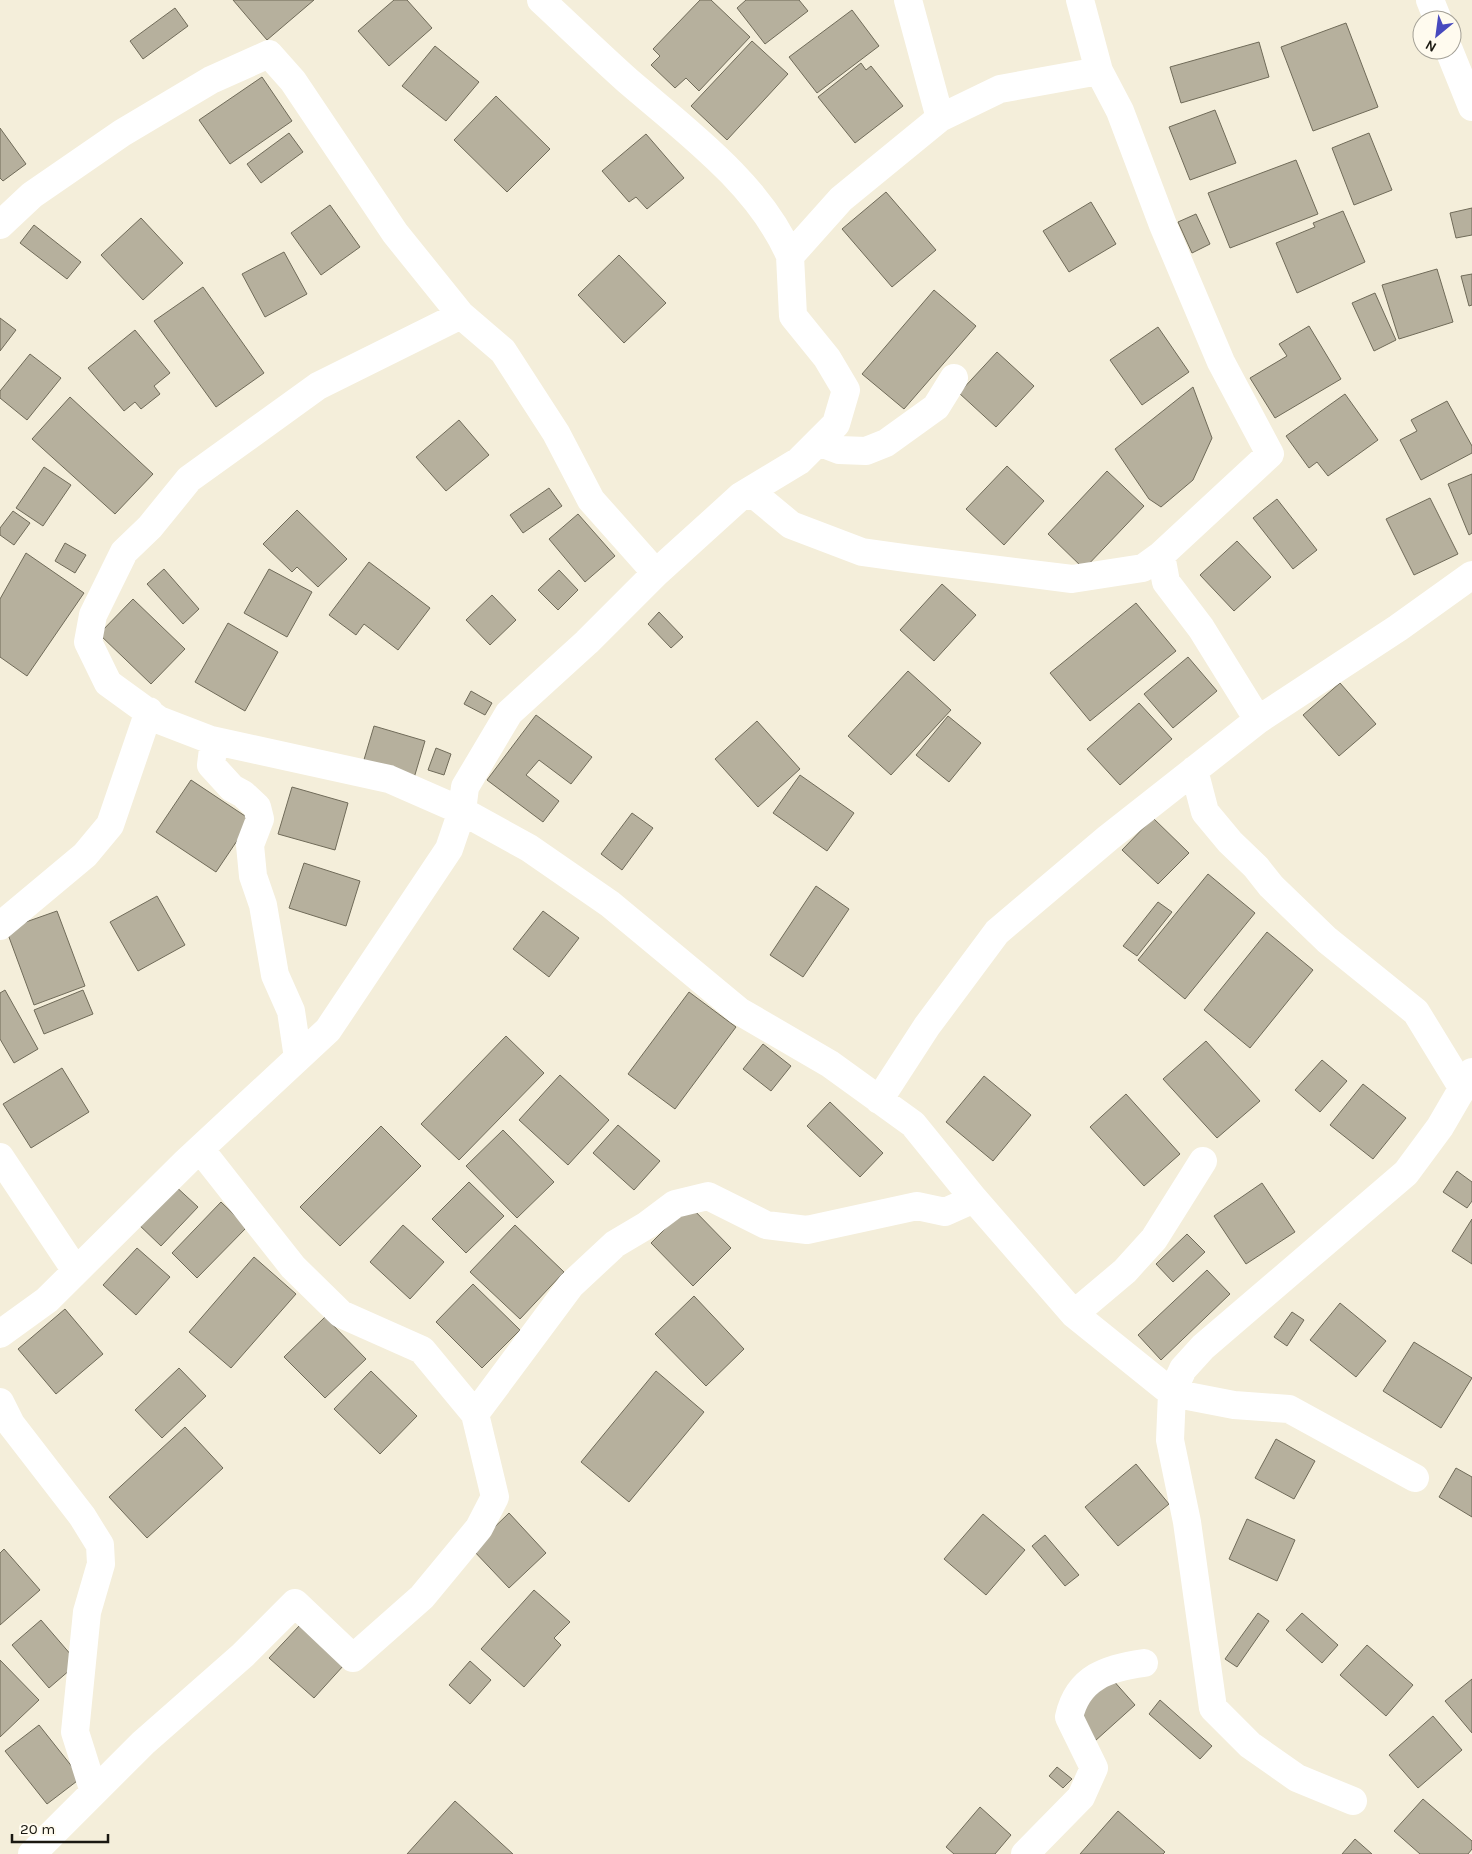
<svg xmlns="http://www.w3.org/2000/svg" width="1472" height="1854" viewBox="0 0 1472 1854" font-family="Karla,sans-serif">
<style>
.building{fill:#b6b09d;stroke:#706b59}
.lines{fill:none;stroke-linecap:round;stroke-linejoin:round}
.minor{stroke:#fff;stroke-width:28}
</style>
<rect width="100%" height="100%" fill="#f4eeda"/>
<!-- building -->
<path class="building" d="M233 0H314L267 40Z
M394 0H407L432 28 389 66 358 31Z
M700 0H711L750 37 699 91 686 78 675 88 651 65 660 56 653 49Z
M746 0H799L808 11 765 44 737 8Z
M175 8 188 26 143 59 130 41Z
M852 10 879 46 817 93 789 57Z
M1346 23 1378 107 1313 131 1281 47Z
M752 41 788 74 727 140 691 106Z
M1259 42 1269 77 1181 103 1170 67Z
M435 46 479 82 446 121 402 86Z
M861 63 866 70 871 66 903 106 855 143 818 97Z
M262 77 292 121 230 164 199 120Z
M496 96 550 149 507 192 454 140Z
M1215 110 1236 163 1190 180 1169 127Z
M0 128 26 164 3 181 0 178Z
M289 133 303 152 261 183 247 164Z
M1369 133 1392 190 1354 205 1332 148Z
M646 134 684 178 647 209 636 197 629 202 602 171Z
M1296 160 1318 214 1230 248 1208 193Z
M886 192 936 250 892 287 842 229Z
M1091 202 1116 244 1069 272 1043 231Z
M330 205 360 247 321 275 291 233Z
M1472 208V235L1456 238 1450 213Z
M1343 211 1365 262 1297 293 1276 243 1315 227 1313 223Z
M1196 214 1210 244 1192 253 1178 222Z
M141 218 183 263 143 300 101 255Z
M34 225 81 262 67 279 20 243Z
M284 252 307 294 265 317 242 274Z
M619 255 666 303 624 343 578 295Z
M1437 269 1453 322 1399 339 1382 285Z
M1472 274V305L1469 306 1461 276Z
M203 287 264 373 216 407 154 321Z
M934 290 976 326 904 409 862 374Z
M1375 293 1396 340 1374 351 1352 303Z
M0 318 16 330 0 351Z
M1309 326 1341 379 1275 418 1250 378 1287 356 1279 344Z
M1158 327 1189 372 1142 405 1110 360Z
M135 330 170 373 154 386 160 394 141 409 135 402 124 411 88 368Z
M997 352 1034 386 996 427 959 393Z
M30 354 61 378 27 420 0 398V391Z
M1193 387 1212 438 1193 480 1161 507 1149 499 1115 449Z
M1345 394 1378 440 1328 476 1317 462 1309 468 1286 436Z
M70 397 153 474 115 514 32 439Z
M1447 401 1472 446V453L1421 480 1400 440 1417 431 1411 420Z
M459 420 489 455 446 491 416 457Z
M1007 466 1044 501 1004 545 966 509Z
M44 467 71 485 43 526 16 508Z
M1107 471 1144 506 1084 569 1048 534Z
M1472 474V533L1469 535 1448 484Z
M549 488 562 506 523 533 510 515Z
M1430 498 1458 554 1414 575 1386 519Z
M1277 499 1317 550 1293 569 1253 518Z
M297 510 347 559 318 587 297 567 292 572 263 544Z
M13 511 30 523 14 545 0 535V528Z
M578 514 615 556 585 582 549 539Z
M1237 541 1271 577 1234 611 1200 575Z
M65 543 86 555 75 573 55 561Z
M26 553 84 593 27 676 0 657V599Z
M369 562 430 608 398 650 364 624 356 635 329 615Z
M164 569 199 609 183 624 147 584Z
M269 569 312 592 287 637 244 613Z
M559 570 578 590 558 610 538 590Z
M942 584 976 615 934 661 900 630Z
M492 595 516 620 490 645 466 620Z
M133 599 185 649 151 684 99 634Z
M1136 603 1176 651 1090 721 1050 673Z
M659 612 683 637 671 648 648 624Z
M228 623 278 652 245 711 195 682Z
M1188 657 1217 691 1173 728 1144 694Z
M908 671 951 710 891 775 848 736Z
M1340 683 1376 724 1339 756 1303 715Z
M471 691 492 703 485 715 464 704Z
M1139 703 1172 739 1120 785 1087 749Z
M536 715 592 757 571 784 539 760 526 775 559 801 543 822 487 780Z
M948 716 981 743 949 782 916 755Z
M757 721 800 769 758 807 715 759Z
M374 726 425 741 414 778 363 763Z
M436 748 451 754 444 775 428 770Z
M800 775 854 813 827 851 773 813Z
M191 780 251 820 216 872 156 832Z
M292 787 348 803 335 850 278 834Z
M632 813 653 828 622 870 601 854Z
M1153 818 1189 853 1158 884 1122 850Z
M304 863 360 881 346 926 289 908Z
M1208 874 1255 913 1185 999 1138 960Z
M816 886 849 909 803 977 770 955Z
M157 896 185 945 138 971 110 922Z
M1158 902 1172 912 1137 956 1123 946Z
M57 911 85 986 34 1005 6 929Z
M543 911 579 938 549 977 513 949Z
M1267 932 1313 970 1250 1048 1204 1010Z
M5 990 38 1049 14 1063 0 1039V993Z
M83 990 93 1014 44 1034 34 1010Z
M689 992 736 1027 675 1109 628 1074Z
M506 1036 544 1073 459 1160 421 1124Z
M1206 1041 1260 1101 1217 1138 1163 1079Z
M763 1044 791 1066 771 1091 743 1069Z
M1322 1060 1347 1081 1320 1112 1295 1090Z
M62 1068 89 1112 31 1148 3 1104Z
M560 1075 609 1120 568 1165 519 1120Z
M984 1076 1031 1115 993 1161 946 1122Z
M1363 1084 1406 1118 1373 1159 1330 1125Z
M1126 1094 1180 1154 1144 1186 1090 1127Z
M830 1102 883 1153 860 1177 807 1126Z
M618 1125 660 1161 634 1190 593 1153Z
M381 1126 421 1166 340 1246 300 1207Z
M503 1130 554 1182 517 1218 466 1166Z
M1457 1171 1472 1182V1201L1467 1208 1443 1192Z
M469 1182 504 1216 466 1253 432 1219Z
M172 1183 198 1207 161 1246 136 1222Z
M1262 1183 1295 1232 1246 1264 1214 1216Z
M221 1202 247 1227 197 1278 172 1253Z
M689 1205 731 1248 693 1286 651 1243Z
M1472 1219V1264L1452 1251Z
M403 1225 444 1262 410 1299 370 1262Z
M515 1225 564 1272 520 1319 470 1272Z
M1187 1234 1205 1252 1173 1282 1156 1264Z
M137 1248 170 1277 136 1315 103 1285Z
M254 1257 296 1294 231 1368 189 1332Z
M1207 1270 1230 1294 1161 1360 1138 1335Z
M473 1284 520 1330 482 1368 436 1322Z
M694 1296 744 1349 706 1386 655 1334Z
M1340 1303 1386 1341 1356 1377 1310 1340Z
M65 1309 103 1354 56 1394 18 1349Z
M1292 1312 1304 1320 1287 1346 1274 1337Z
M325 1317 366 1359 325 1398 284 1357Z
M1414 1342 1472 1378 1441 1428 1383 1391Z
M179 1368 206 1396 162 1438 135 1410Z
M371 1371 417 1416 380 1454 334 1409Z
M656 1371 704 1412 629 1502 581 1462Z
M185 1427 223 1468 147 1538 109 1497Z
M1276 1439 1315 1461 1294 1499 1255 1478Z
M1136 1464 1169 1504 1118 1546 1085 1507Z
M1456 1468 1472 1477V1517L1439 1497Z
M509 1513 546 1553 509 1588 472 1549Z
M983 1514 1025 1550 986 1595 944 1559Z
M1247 1519 1295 1540 1277 1581 1229 1559Z
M1045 1535 1079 1575 1065 1586 1032 1546Z
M4 1549 40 1590 0 1625V1553Z
M534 1590 570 1622 554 1638 561 1645 524 1687 481 1649Z
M1258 1613 1269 1621 1237 1667 1225 1659Z
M1302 1613 1338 1645 1322 1663 1286 1630Z
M41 1620 78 1663 49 1688 12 1645Z
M300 1625 344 1665 314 1698 269 1658Z
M1367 1645 1413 1685 1386 1716 1340 1675Z
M0 1660 39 1700 0 1737Z
M470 1661 491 1680 470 1704 449 1685Z
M1112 1679 1135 1705 1095 1741 1072 1714Z
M1472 1679V1733L1445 1701Z
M1160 1700 1212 1746 1200 1759 1149 1714Z
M1433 1716 1462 1750 1418 1788 1389 1755Z
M39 1725 81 1778 47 1804 5 1751Z
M1057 1767 1072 1779 1063 1788 1049 1776Z
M1423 1799 1472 1841V1849L1468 1854H1420L1394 1831Z
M455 1801 513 1854H407Z
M980 1807 1011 1835 995 1854H954L946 1847Z
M1118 1811 1165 1852 1163 1854H1080Z
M1355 1839 1372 1854H1342Z"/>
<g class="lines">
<!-- minor -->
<path class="minor" d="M541 0C570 27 599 55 628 81 685 130 760 185 790 256
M908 0 940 118
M1430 0 1438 20
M1449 50 1472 107
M0 225 32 195 122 133 211 80 269 54 293 81 395 233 461 315 503 351 556 433 591 500 656 573
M461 315 318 386 189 479 150 527 124 552 93 615 88 642 108 683 159 720 211 740 389 779 462 811 529 848 610 904 739 1011 830 1064 913 1124 974 1199 1074 1314 1172 1393 1234 1405 1289 1409 1415 1478
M818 442 839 450 866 451 886 443 936 407 954 378
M741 496 799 461 836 424 846 390 827 358 793 316 790 256 841 199 940 118 1000 89 1099 71
M1258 720 1398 628 1472 575
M214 741 211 765 232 788 243 794 257 807 260 819 250 845 253 876 263 905 275 975 291 1011 298 1058
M1194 770 1205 812 1230 842 1256 867 1271 886 1327 940 1416 1012 1463 1089 1472 1085
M0 926 85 855 110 825 149 711
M879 1100 927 1026 997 932 1108 838 1258 720 1201 628 1166 582 1161 555 1270 454 1221 362 1163 225 1120 111 1099 71 1080 0
M0 1157 76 1271
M1074 1314 1125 1271 1154 1239 1203 1161
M0 1334 47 1300 186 1162 328 1030 449 849 462 811 465 787 509 713 587 642 656 573 741 496H756L791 525 862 552 912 559 1072 579 1143 568 1161 555
M0 1402 11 1424 82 1516 100 1545 101 1564 87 1612 75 1732 94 1792
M475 1414 571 1285 615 1244 647 1225 675 1204 708 1196 766 1225 807 1230 917 1206 945 1212 974 1199
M1353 1801 1297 1778 1250 1745 1213 1708 1187 1522 1170 1440 1172 1393 1183 1369 1203 1347 1406 1173 1440 1127 1472 1072
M32 1854 143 1743 243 1655 295 1603 353 1658 422 1597 479 1528 495 1497 475 1414 422 1350 341 1314 293 1267 200 1149
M1025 1854 1081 1797 1094 1768 1069 1717C1078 1677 1108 1668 1144 1663"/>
</g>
<!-- north arrow -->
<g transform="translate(1437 35) rotate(209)"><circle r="24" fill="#fffbef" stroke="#a3a096"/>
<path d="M0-4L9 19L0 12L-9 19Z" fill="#4749be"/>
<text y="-8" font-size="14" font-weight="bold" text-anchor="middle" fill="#1a1811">N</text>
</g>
<!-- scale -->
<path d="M12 1834v8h96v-8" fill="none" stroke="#1a1811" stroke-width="2.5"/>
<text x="20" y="1834" font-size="15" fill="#1a1811" stroke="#fffbef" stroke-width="4" paint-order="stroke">20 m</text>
</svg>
